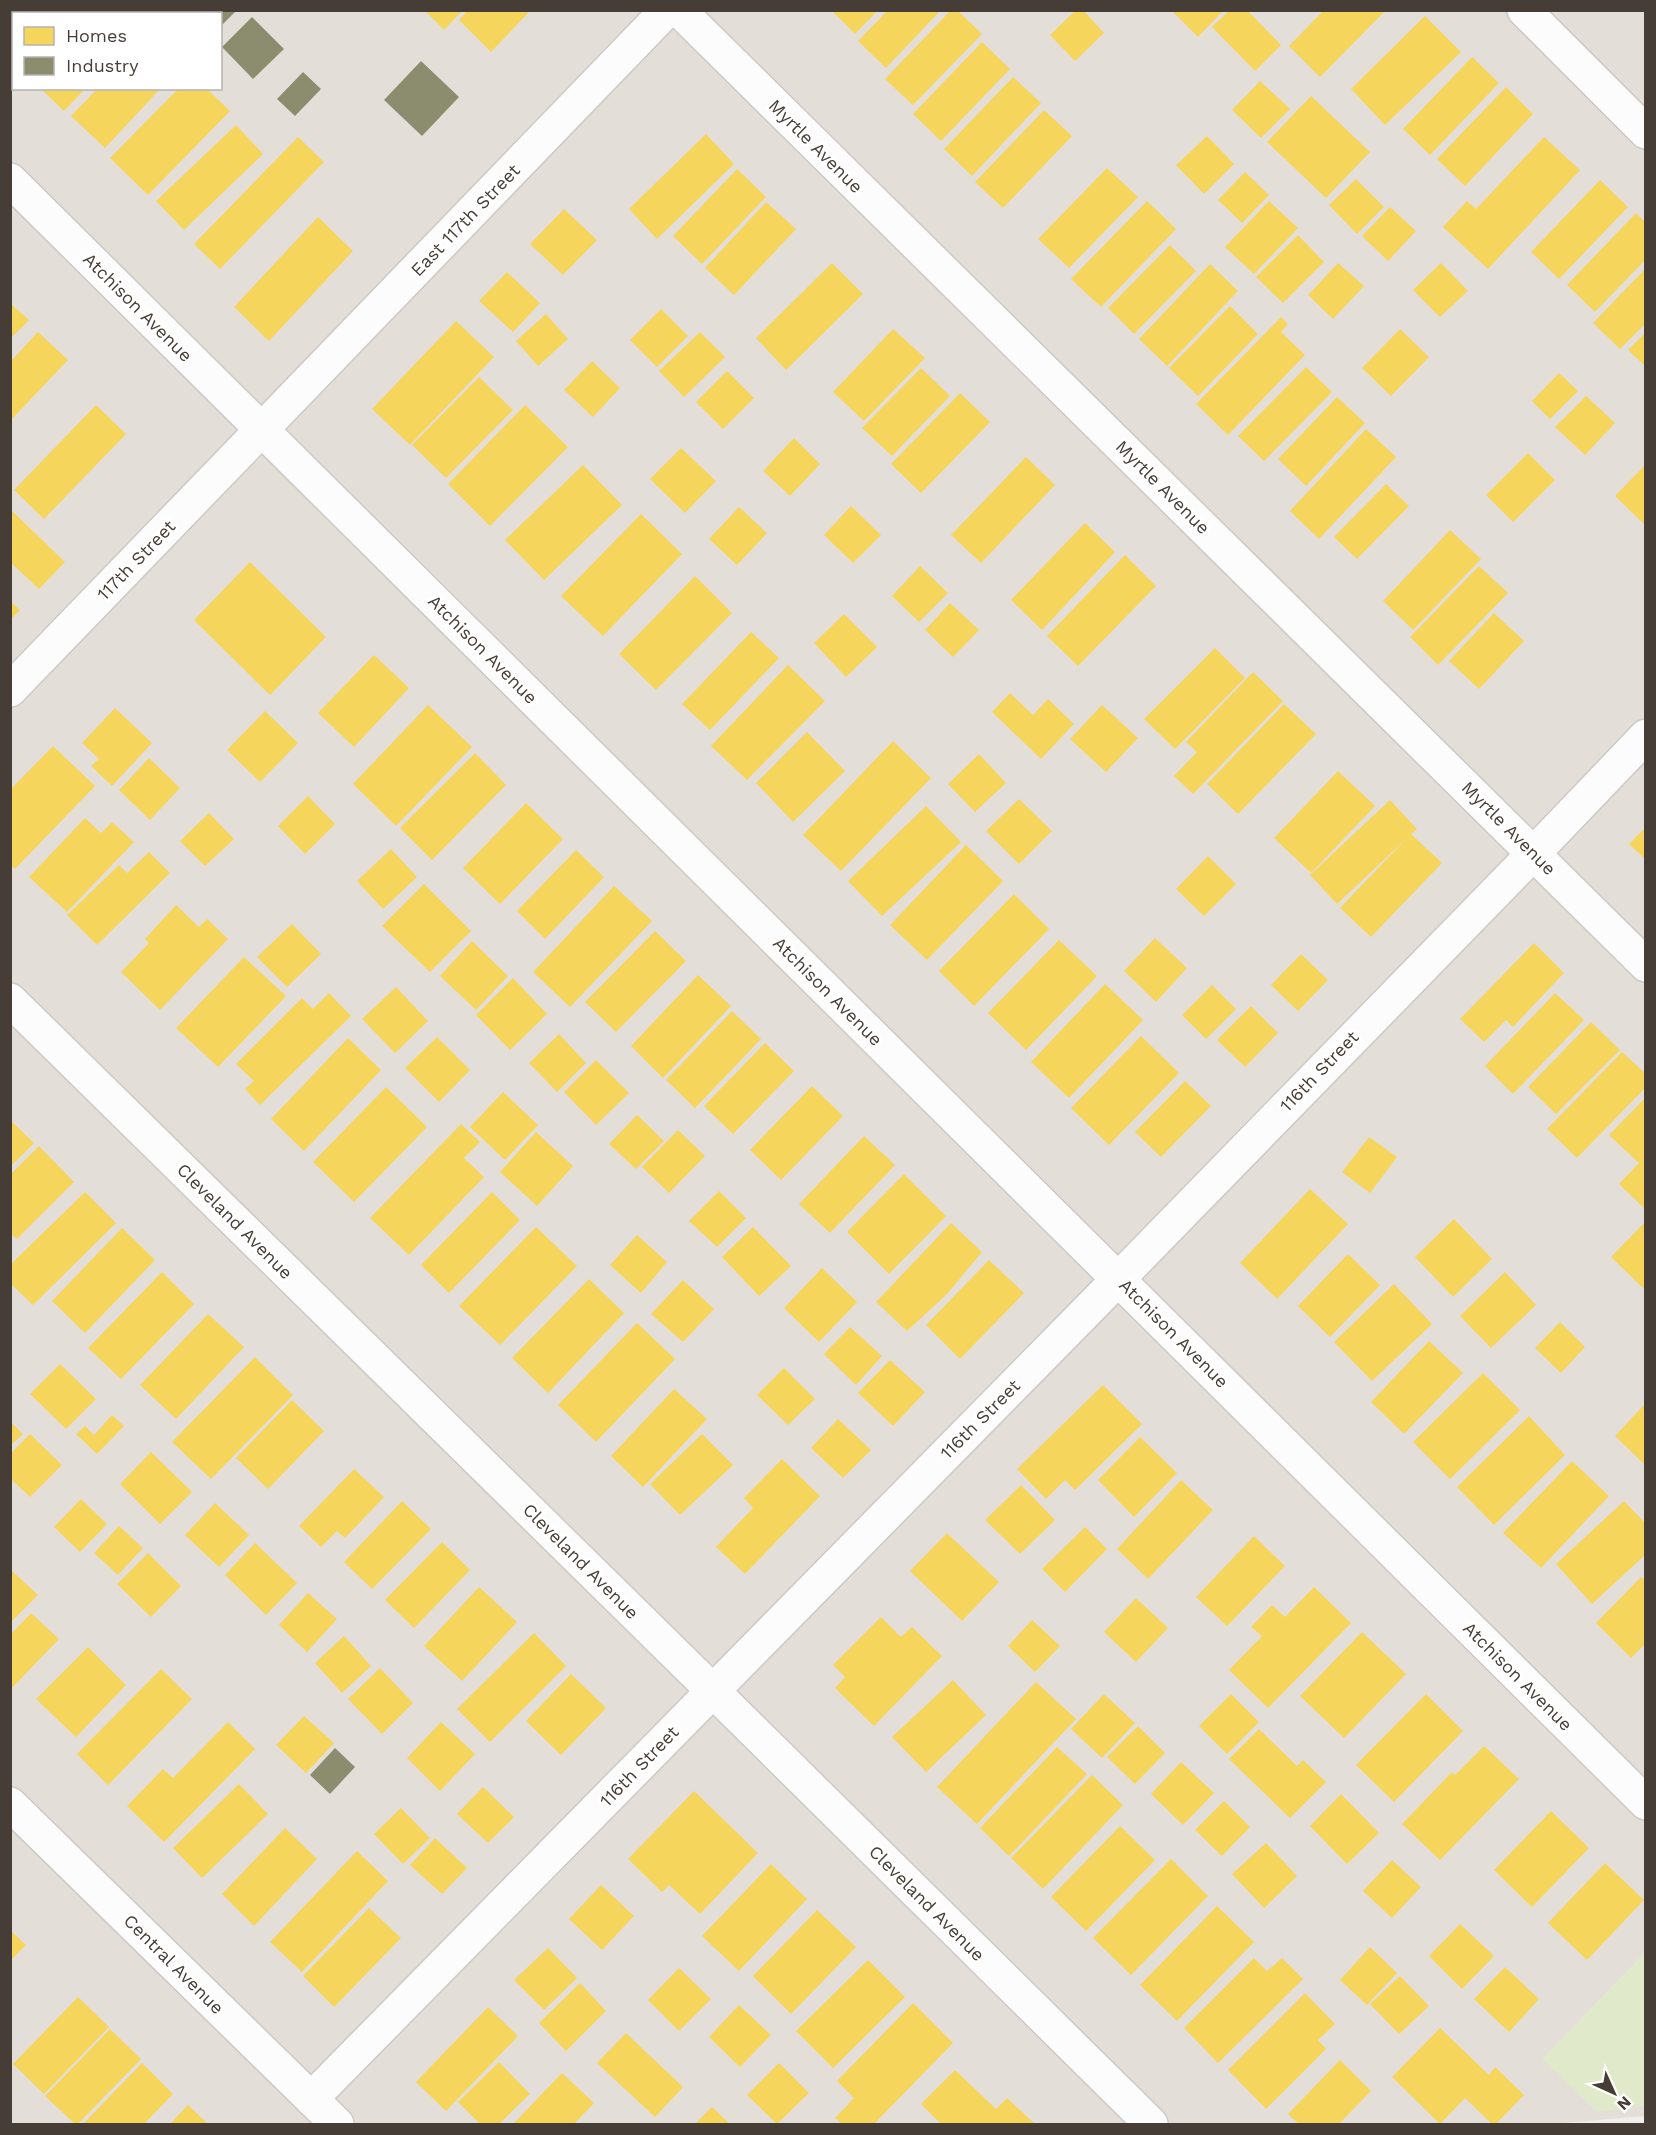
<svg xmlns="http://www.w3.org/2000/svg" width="1656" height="2135" viewBox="0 0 1656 2135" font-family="'Work Sans',sans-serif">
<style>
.residential{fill:#e4ded8;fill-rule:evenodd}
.green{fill:#e1e9cb}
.homes{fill:#f6d55c}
.industry{fill:#8c8c6e}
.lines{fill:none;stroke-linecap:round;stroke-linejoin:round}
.minor-casing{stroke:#ccc9c6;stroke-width:36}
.tertiary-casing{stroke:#ccc9c6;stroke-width:36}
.minor{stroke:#fdfcfc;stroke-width:33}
.tertiary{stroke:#fdfcfc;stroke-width:33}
.labels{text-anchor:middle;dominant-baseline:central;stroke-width:6;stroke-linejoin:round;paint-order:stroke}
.street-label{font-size:18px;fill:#463e36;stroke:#fff}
</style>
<rect width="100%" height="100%" fill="#f0edea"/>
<!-- residential -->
<path class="residential" d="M11 11H1645V2116L1551 2124H11ZM14 14H220V88H14Z"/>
<!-- green -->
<path class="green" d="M1645 1952V2106L1597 2112 1542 2059Z"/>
<!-- homes -->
<path class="homes" d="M14 10H80L77 14H14V41L10 38V14Z
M424 10H463L444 30Z
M468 10H531L491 52 459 20Z
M831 10H878L855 34Z
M888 10H941L886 68 858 41Z
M951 10H957L982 34 913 105 885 79Z
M1076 10H1083L1104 33 1075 61 1050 35Z
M1171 10H1224L1198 37Z
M1230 10H1247L1281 45 1255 71 1212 27Z
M1324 10H1386L1320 77 1289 46Z
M1425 16 1461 52 1385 125 1351 89Z
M982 42 1010 69 941 141 913 114Z
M1472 57 1499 83 1430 155 1403 129Z
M1013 77 1041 103 972 176 944 149Z
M1260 81 1290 109 1261 138 1232 110Z
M1506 87 1533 114 1465 186 1437 159Z
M40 88H86L64 111Z
M98 88H161L105 148 71 116Z
M179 88H206L230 111 148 195 110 158Z
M1311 96 1370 152 1326 198 1267 142Z
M1044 110 1072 136 1003 208 975 182Z
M236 125 263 154 184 230 156 201Z
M706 134 734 164 657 239 629 209Z
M1207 136 1234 164 1204 194 1176 165Z
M298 137 324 162 220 269 194 244Z
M1544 137 1580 170 1488 269 1443 227 1467 201 1476 209Z
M1107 168 1138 197 1069 268 1038 239Z
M737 169 766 197 702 264 673 236Z
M1245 172 1269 195 1242 223 1218 200Z
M1356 179 1384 207 1357 234 1329 205Z
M1600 180 1628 207 1559 279 1531 252Z
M1147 201 1176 229 1101 307 1071 279Z
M1269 201 1298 228 1254 274 1225 247Z
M766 202 796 229 734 295 705 268Z
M1390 207 1416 231 1388 261 1362 236Z
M564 209 597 240 563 275 530 244Z
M1636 213 1646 223V259L1595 312 1567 285Z
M318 217 353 251 269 341 234 307Z
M1298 235 1324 262 1283 303 1256 277Z
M1170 245 1196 271 1134 334 1108 308Z
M832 263 863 294 786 370 756 338Z
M1338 263 1364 286 1333 319 1308 295Z
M1441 263 1468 291 1440 317 1413 290Z
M1210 264 1238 291 1167 366 1139 339Z
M1646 268V323L1620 349 1593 323Z
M507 272 540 303 513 332 479 301Z
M10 303 29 320 10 339Z
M1230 306 1258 334 1198 396 1169 368Z
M661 309 688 336 657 367 630 340Z
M546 314 568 339 538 366 516 341Z
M1281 317 1288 324 1281 332 1305 355 1228 435 1196 404Z
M456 321 494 357 410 445 372 409Z
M893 329 925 358 864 421 833 392Z
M1400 329 1429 357 1391 396 1362 368Z
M38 332 68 360 10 421V362Z
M700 332 725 357 684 397 659 371Z
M1646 332V367L1628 350Z
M592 361 620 388 593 417 564 390Z
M1306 367 1332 392 1264 461 1238 436Z
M921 368 950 396 892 456 862 428Z
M727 371 754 398 723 429 696 402Z
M1559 373 1578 391 1550 419 1532 401Z
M479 377 513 410 446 478 412 445Z
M960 393 990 422 921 493 891 464Z
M1586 396 1615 423 1585 455 1555 427Z
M1337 397 1365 423 1306 486 1278 459Z
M96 405 126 434 44 519 14 490Z
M525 405 568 447 490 526 448 484Z
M1366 429 1396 457 1319 539 1290 511Z
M794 438 820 464 790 496 763 471Z
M681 448 716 481 685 513 650 479Z
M1528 453 1555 480 1513 522 1486 495Z
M1026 457 1055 485 981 563 951 535Z
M1646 464V526L1615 496Z
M583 465 622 505 544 580 505 540Z
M1386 484 1409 506 1357 559 1334 537Z
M851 506 881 535 853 563 824 535Z
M739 507 767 533 737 565 709 539Z
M10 509 65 562 39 589 10 562Z
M641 514 682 554 603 636 561 596Z
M1085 523 1115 552 1042 630 1011 600Z
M1450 530 1481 559 1413 630 1383 601Z
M1125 555 1156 586 1078 666 1047 636Z
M250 562 326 637 270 695 194 620Z
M920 566 948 593 919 622 892 596Z
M1479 566 1508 593 1438 665 1410 637Z
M695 576 732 613 656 690 619 654Z
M10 601 20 610 10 620Z
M950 603 979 630 953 657 925 630Z
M1494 613 1524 641 1479 689 1449 661Z
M844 614 877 647 846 677 814 643Z
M751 632 779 658 710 730 682 704Z
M1215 648 1245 678 1175 749 1144 719Z
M374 655 409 688 354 747 318 713Z
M788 665 825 701 747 780 711 746Z
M1253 672 1283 701 1193 794 1174 776 1197 752 1186 742Z
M1010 693 1033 715 1048 699 1074 724 1041 759 992 712Z
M1284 704 1316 734 1238 814 1207 784Z
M428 705 472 747 396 826 353 784Z
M1102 705 1138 738 1106 772 1070 739Z
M115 708 152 743 112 786 91 766 99 759 82 743Z
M265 711 298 743 260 782 227 750Z
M807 732 845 771 793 822 756 783Z
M893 741 931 778 841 871 803 835Z
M53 746 95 786 15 869 10 864V790Z
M475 753 506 785 432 860 400 828Z
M979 754 1006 783 975 812 948 784Z
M149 758 180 788 150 820 119 790Z
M1338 771 1375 806 1311 873 1274 838Z
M308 796 335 824 305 854 278 826Z
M1019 799 1052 831 1019 864 986 831Z
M1390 800 1417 829 1411 834 1442 863 1371 937 1340 908 1406 839 1337 904 1310 875Z
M526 803 563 839 500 904 463 868Z
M926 806 961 842 882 916 848 881Z
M209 813 234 839 205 866 180 841Z
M85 818 101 833 112 822 134 842 67 912 29 877Z
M1646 827V860L1629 844Z
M966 845 1003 881 927 960 890 925Z
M391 849 417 877 383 909 357 881Z
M576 850 604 877 545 939 517 911Z
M149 852 170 873 97 945 67 915 119 865 127 873Z
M1208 856 1236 884 1204 916 1176 889Z
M424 884 471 931 430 972 382 926Z
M614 886 652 921 570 1007 533 972Z
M1014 894 1049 929 974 1006 939 971Z
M176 905 199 927 207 919 228 939 160 1010 121 972 149 943 145 939Z
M292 924 321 954 287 987 257 957Z
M655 931 686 961 616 1032 585 1002Z
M1155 938 1187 968 1156 1002 1124 971Z
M1059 940 1097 976 1026 1050 988 1013Z
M472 941 508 976 476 1010 440 976Z
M1534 943 1564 973 1513 1027 1506 1020 1484 1042 1460 1019Z
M1301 954 1328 980 1298 1011 1271 985Z
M244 957 286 996 218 1067 176 1028Z
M698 975 731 1006 663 1078 631 1046Z
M513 978 547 1014 510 1050 476 1015Z
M1105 984 1143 1020 1069 1098 1031 1062Z
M1212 985 1236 1009 1206 1039 1182 1015Z
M396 987 428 1021 395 1053 362 1019Z
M329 993 351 1016 260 1105 245 1089 254 1081 236 1064 302 998 313 1009Z
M1555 993 1584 1020 1513 1094 1485 1066Z
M1251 1006 1278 1033 1245 1067 1217 1040Z
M732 1011 761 1039 695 1108 666 1080Z
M1591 1022 1620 1050 1556 1114 1528 1087Z
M559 1034 586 1063 557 1092 529 1063Z
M1141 1036 1179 1073 1109 1145 1071 1108Z
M437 1037 470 1070 439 1102 405 1068Z
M348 1038 381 1070 304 1151 271 1119Z
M765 1043 794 1071 733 1134 704 1106Z
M1622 1052 1646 1074V1087L1577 1158 1547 1129Z
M596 1060 629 1093 596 1125 564 1092Z
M1185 1081 1211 1106 1161 1157 1135 1132Z
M812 1086 843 1116 781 1180 750 1150Z
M386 1087 427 1127 354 1202 313 1162Z
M503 1092 538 1125 505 1160 470 1127Z
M1646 1097V1210L1619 1184 1639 1163 1609 1135Z
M637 1115 664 1141 636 1169 609 1144Z
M10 1120 34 1143 10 1167Z
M461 1124 480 1142 464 1158 484 1177 409 1255 370 1218Z
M678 1130 705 1156 669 1193 642 1167Z
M536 1132 573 1166 537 1206 500 1172Z
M864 1136 895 1165 830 1233 799 1204Z
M1369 1137 1397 1157 1370 1193 1342 1172Z
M39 1146 74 1182 17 1239 10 1233V1175Z
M904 1174 946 1216 889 1274 847 1232Z
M1310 1189 1348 1224 1277 1299 1240 1263Z
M719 1191 746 1218 717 1247 689 1221Z
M85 1192 116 1223 33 1305 10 1283V1265Z
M492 1192 520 1220 449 1293 421 1265Z
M1454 1219 1492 1259 1453 1297 1415 1257Z
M1646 1221V1285L1643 1288 1611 1257Z
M951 1223 982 1252 947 1294 907 1331 876 1302Z
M536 1227 577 1266 500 1345 459 1306Z
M753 1227 791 1266 759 1296 722 1257Z
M122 1228 155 1260 85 1333 52 1301Z
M637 1235 667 1262 641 1293 610 1265Z
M1348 1254 1380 1285 1330 1337 1298 1306Z
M989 1260 1024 1293 960 1359 926 1325Z
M822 1268 857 1302 819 1342 784 1308Z
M162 1272 194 1304 121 1379 88 1348Z
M1505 1272 1536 1305 1491 1348 1460 1316Z
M589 1279 624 1313 548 1393 512 1358Z
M683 1280 714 1309 683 1342 651 1314Z
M1394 1284 1432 1324 1372 1381 1334 1342Z
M208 1314 244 1347 176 1419 140 1385Z
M1560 1322 1585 1347 1561 1373 1535 1348Z
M637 1323 675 1359 596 1442 558 1405Z
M850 1327 882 1356 856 1385 824 1354Z
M1429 1341 1463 1373 1404 1434 1371 1402Z
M255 1357 293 1395 211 1479 172 1442Z
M890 1360 925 1392 893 1426 858 1393Z
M60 1364 96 1399 66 1429 30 1394Z
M784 1368 815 1399 788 1425 757 1395Z
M1483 1373 1520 1410 1450 1479 1413 1442Z
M1103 1385 1142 1424 1075 1490 1065 1480 1046 1499 1017 1469Z
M674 1389 707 1419 643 1487 611 1456Z
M292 1400 324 1431 268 1489 236 1458Z
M1644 1405 1646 1406V1466L1615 1436Z
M112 1415 124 1426 97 1454 76 1434 85 1426 94 1435Z
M1529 1416 1565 1455 1494 1525 1457 1487Z
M838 1419 871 1450 843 1478 811 1448Z
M10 1421 23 1434 10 1446Z
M30 1434 62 1465 30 1497 10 1478V1454Z
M702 1434 733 1465 680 1515 650 1484Z
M1140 1437 1177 1473 1134 1517 1098 1480Z
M151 1452 192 1492 160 1524 120 1484Z
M782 1459 820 1496 745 1574 716 1547 753 1508 744 1498Z
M1572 1461 1609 1496 1541 1568 1503 1533Z
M354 1469 384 1497 345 1538 337 1531 321 1547 299 1526Z
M1181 1480 1213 1510 1148 1579 1117 1549Z
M1021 1485 1055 1520 1020 1554 985 1520Z
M81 1499 107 1524 80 1552 54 1527Z
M402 1501 431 1529 372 1589 344 1562Z
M1624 1501 1646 1524V1554L1592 1604 1556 1564Z
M215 1503 249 1535 219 1567 185 1535Z
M119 1526 143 1548 118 1575 94 1553Z
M1085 1527 1107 1549 1065 1592 1042 1569Z
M947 1533 999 1582 962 1621 910 1571Z
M1254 1536 1285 1566 1227 1626 1196 1597Z
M442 1542 470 1570 414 1628 385 1600Z
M255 1543 297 1583 266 1615 225 1575Z
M148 1553 181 1586 151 1617 117 1584Z
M10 1569 38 1595 10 1623Z
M1641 1577 1646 1581V1643L1631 1658 1596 1623Z
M479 1587 517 1622 462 1681 424 1646Z
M1314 1587 1351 1623 1268 1708 1229 1670 1262 1636 1251 1627 1272 1605 1285 1617Z
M308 1593 337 1619 307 1652 279 1625Z
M1136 1598 1168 1628 1136 1662 1104 1632Z
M31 1613 59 1639 10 1690V1635Z
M881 1617 901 1637 912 1627 942 1656 874 1726 835 1688 845 1677 833 1665Z
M1032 1620 1060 1646 1035 1672 1008 1646Z
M1362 1632 1406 1674 1344 1738 1300 1696Z
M534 1633 566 1666 490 1742 457 1709Z
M344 1636 371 1666 342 1693 315 1663Z
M88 1647 126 1685 76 1737 36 1699Z
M380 1668 413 1703 382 1734 348 1699Z
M161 1669 192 1699 108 1785 77 1754Z
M571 1674 606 1708 561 1755 526 1721Z
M953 1680 986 1715 926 1772 892 1737Z
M1036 1682 1076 1719 977 1824 937 1787Z
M1104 1694 1135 1723 1102 1758 1071 1729Z
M1231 1694 1259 1722 1227 1754 1199 1726Z
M1426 1694 1463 1731 1394 1802 1356 1765Z
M304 1716 334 1743 306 1773 276 1745Z
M228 1722 255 1749 164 1842 127 1806 163 1769 173 1778Z
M441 1722 475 1754 440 1791 407 1758Z
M1138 1726 1165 1753 1135 1784 1107 1757Z
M1259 1729 1297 1766 1303 1760 1326 1782 1290 1818 1229 1759Z
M1484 1746 1519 1779 1440 1860 1402 1824 1452 1772 1455 1775Z
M1057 1747 1087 1774 1009 1856 980 1828Z
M1181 1762 1214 1793 1183 1825 1151 1794Z
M1092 1775 1123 1805 1043 1889 1011 1858Z
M239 1784 268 1814 202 1878 173 1848Z
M483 1787 514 1817 488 1843 457 1814Z
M694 1791 758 1853 700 1914 669 1885 662 1892 628 1859Z
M1341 1794 1379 1833 1347 1864 1310 1826Z
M1224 1801 1250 1827 1222 1856 1195 1830Z
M401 1808 430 1838 403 1864 374 1834Z
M1551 1811 1589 1848 1532 1907 1494 1870Z
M1120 1826 1155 1860 1086 1931 1051 1897Z
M285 1828 317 1859 254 1926 222 1894Z
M435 1838 467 1868 442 1894 410 1865Z
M1266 1843 1297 1876 1264 1908 1232 1874Z
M357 1851 388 1881 302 1972 270 1942Z
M1171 1859 1208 1896 1131 1975 1093 1938Z
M1392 1860 1421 1887 1392 1918 1363 1891Z
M1605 1863 1644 1900 1587 1960 1548 1923Z
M771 1864 807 1899 739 1971 702 1936Z
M601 1885 634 1916 602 1950 569 1919Z
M1217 1906 1254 1942 1177 2021 1140 1985Z
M369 1908 401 1938 334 2007 303 1976Z
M817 1910 856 1947 791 2014 753 1976Z
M1460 1924 1494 1956 1462 1989 1429 1956Z
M10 1930 26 1945 10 1961Z
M1370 1947 1397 1973 1367 2005 1340 1980Z
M548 1948 577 1978 544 2010 514 1980Z
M1254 1958 1267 1971 1282 1958 1303 1979 1218 2063 1184 2028Z
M868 1960 905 1997 833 2068 796 2031Z
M1505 1967 1539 1999 1509 2032 1474 1999Z
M679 1968 711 1999 679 2031 648 2000Z
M1400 1976 1429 2006 1399 2034 1370 2004Z
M580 1983 606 2011 566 2051 539 2023Z
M1305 1993 1335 2024 1318 2040 1326 2049 1266 2109 1228 2070Z
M78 1997 109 2027 44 2094 13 2064Z
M913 2003 953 2043 874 2124H842L835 2118 854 2098 837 2081Z
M739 2005 771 2035 740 2067 709 2037Z
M488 2007 518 2036 446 2111 416 2082Z
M1440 2028 1489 2075 1495 2067 1524 2095 1496 2124H1492L1465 2098 1440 2124 1392 2077Z
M110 2029 141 2059 78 2124H75L45 2096Z
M626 2033 683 2087 655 2117 597 2063Z
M1340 2060 1371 2091 1339 2124H1299L1288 2114Z
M499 2062 530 2094 499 2124H480L458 2102Z
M142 2063 173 2094 144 2124H83Z
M779 2063 809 2093 777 2124 747 2095Z
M955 2070 996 2109 1007 2098 1035 2124H941L921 2104Z
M562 2073 594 2103 574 2124H513Z
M188 2105 208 2124H170Z
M712 2107 730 2124H695Z"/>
<!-- industry -->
<path class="industry" d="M174 10H237L220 27V14H177Z
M252 17 284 49 253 79 222 47Z
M421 61 459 97 422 136 384 100Z
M303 72 321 89 295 116 277 99Z
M335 1748 355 1767 330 1794 310 1775Z"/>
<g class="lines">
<defs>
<path id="minor" d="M679 10 1646 965
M1524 10 1646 132
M10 180 1646 1803
M10 1000 713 1691 1151 2124
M10 1804 337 2124
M311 2099 1087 1311 1534 853 1646 736"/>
<path id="tertiary" d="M10 690 667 10"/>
</defs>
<!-- minor casing -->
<use href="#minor" class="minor-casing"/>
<!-- tertiary casing -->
<use href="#tertiary" class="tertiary-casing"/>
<!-- minor -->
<use href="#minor" class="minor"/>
<!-- tertiary -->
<use href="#tertiary" class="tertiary"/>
</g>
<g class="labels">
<!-- street labels -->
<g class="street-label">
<text transform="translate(816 146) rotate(45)">Myrtle Avenue</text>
<text transform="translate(465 220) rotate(-46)">East 117th Street</text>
<text transform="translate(138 307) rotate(45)">Atchison Avenue</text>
<text transform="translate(1163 487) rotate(45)">Myrtle Avenue</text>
<text transform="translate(136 560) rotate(-46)">117th Street</text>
<text transform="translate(483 649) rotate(45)">Atchison Avenue</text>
<text transform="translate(1509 828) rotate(45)">Myrtle Avenue</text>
<text transform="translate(828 991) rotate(45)">Atchison Avenue</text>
<text transform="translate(1319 1071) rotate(-46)">116th Street</text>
<text transform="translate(235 1221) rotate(45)">Cleveland Avenue</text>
<text transform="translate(1174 1333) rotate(45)">Atchison Avenue</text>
<text transform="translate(980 1419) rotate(-45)">116th Street</text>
<text transform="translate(581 1561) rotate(45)">Cleveland Avenue</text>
<text transform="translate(1518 1676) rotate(45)">Atchison Avenue</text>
<text transform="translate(639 1766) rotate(-46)">116th Street</text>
<text transform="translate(927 1903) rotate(45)">Cleveland Avenue</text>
<text transform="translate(174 1964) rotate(45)">Central Avenue</text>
</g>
</g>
<!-- border -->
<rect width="1656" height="2135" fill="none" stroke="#463e36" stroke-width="24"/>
<!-- legend -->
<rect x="12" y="12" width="210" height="78" fill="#ffffff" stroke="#b5b2af" stroke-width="1.5"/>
<rect x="24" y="27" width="30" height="18" fill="#f6d55c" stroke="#b5b2af" stroke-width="1.5"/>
<text x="66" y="42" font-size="18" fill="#463e36">Homes</text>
<rect x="24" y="57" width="30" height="18" fill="#8c8c6e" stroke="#b5b2af" stroke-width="1.5"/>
<text x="66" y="72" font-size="18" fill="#463e36">Industry</text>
<!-- north arrow -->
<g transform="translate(1614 2093) rotate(135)" stroke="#ffffff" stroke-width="4.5" paint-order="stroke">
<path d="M0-4.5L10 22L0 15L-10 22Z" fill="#463e36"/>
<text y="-9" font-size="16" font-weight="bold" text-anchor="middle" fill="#463e36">N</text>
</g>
</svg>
